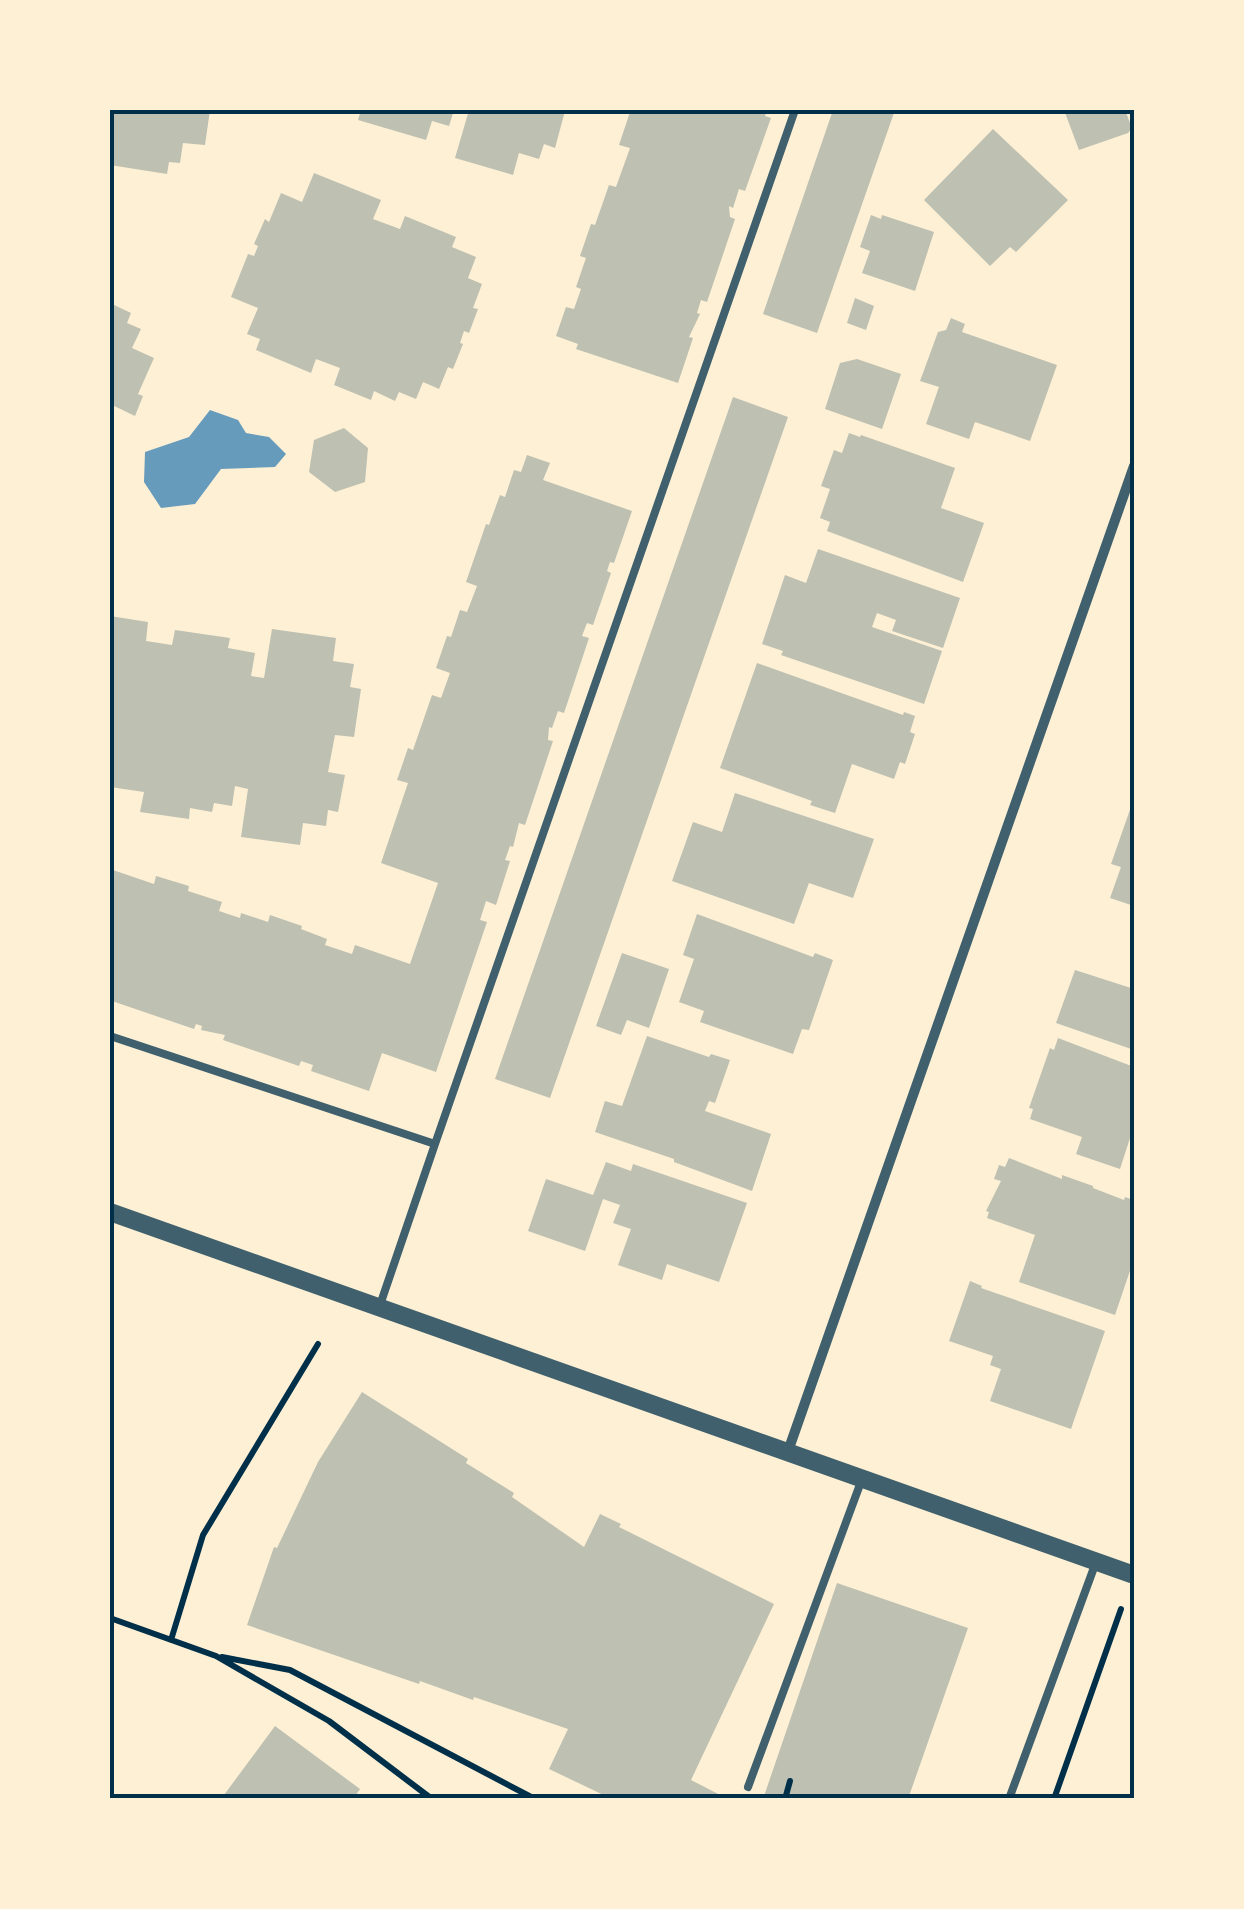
<svg xmlns="http://www.w3.org/2000/svg" width="1244" height="1909" viewBox="0 0 1244 1909" font-family="'IBM Plex Sans',sans-serif">
<style>
.water{fill:#669bbc}
.building{fill:#bec0b2}
.lines{fill:none;stroke-linecap:round;stroke-linejoin:round}
.path{stroke:#003049;stroke-width:6}
.service{stroke:#3f606c;stroke-width:8}
.minor{stroke:#3f606c;stroke-width:10}
.tertiary{stroke:#3f606c;stroke-width:18}
.neatline{fill:none;stroke:#003049;stroke-width:4}
</style>
<rect width="100%" height="100%" fill="#fdf0d5"/>
<!-- water -->
<path class="water" d="M210 410 238 420 246 433 269 437 286 454 275 467 221 469 195 504 161 508 144 482 145 452 189 437Z"/>
<!-- building -->
<path class="building" d="M110 110H210L205 145 183 143 180 163 169 162 167 174 110 165Z
M361 110H454L449 126 432 121 426 140 358 120Z
M469 110H561L565 111 555 148 544 144 539 159 519 153 513 175 455 158Z
M635 110H767L765 116 771 118 745 191 739 189 733 208 729 206 730 217 735 219 707 302 701 300 697 313 700 314 689 337 693 338 678 383 576 349 578 344 556 336 566 307 574 309 581 289 576 287 586 258 580 256 591 224 595 225 609 185 616 187 630 148 619 145 630 112 634 113Z
M833 110H895L817 333 763 314Z
M1064 110H1125L1132 128 1128 133 1079 150Z
M993 129 1068 200 1016 252 1010 247 990 266 924 200Z
M314 173 381 200 373 219 400 229 405 216 456 237 452 247 476 257 468 278 482 284 473 308 478 309 469 333 464 331 460 343 463 344 453 369 448 367 439 389 423 382 416 399 399 392 395 401 374 391 371 400 334 385 340 368 316 359 311 373 256 350 260 339 247 334 258 308 231 297 248 254 254 256 258 246 254 244 265 219 269 222 281 193 302 202Z
M871 215 881 219 882 215 934 232 915 291 862 273 870 251 860 247Z
M855 298 874 306 866 330 847 323Z
M110 303 131 313 127 323 141 329 132 348 154 358 138 394 143 396 135 416 110 404Z
M951 318 965 324 962 332 1057 365 1030 441 975 422 969 439 926 424 939 387 920 381 938 332 946 330Z
M857 359 901 374 882 429 825 409 840 363Z
M733 397 788 417 550 1098 495 1079Z
M344 428 368 448 365 482 335 492 309 472 314 440Z
M849 433 860 437 861 435 955 468 941 508 984 523 963 582 827 531 830 522 820 518 830 489 821 486 834 450 842 453Z
M527 455 550 463 543 480 632 511 614 563 610 562 607 571 611 573 593 625 587 623 582 636 589 638 564 713 558 711 552 728 549 727 548 740 553 741 525 825 519 823 513 847 510 846 505 860 510 861 496 905 486 901 480 920 487 922 436 1072 382 1053 369 1091 311 1071 313 1065 301 1061 299 1066 223 1040 225 1035 201 1030 202 1026 196 1024 194 1029 112 1001 110 869 154 884 156 876 189 886 188 891 222 902 219 911 240 918 241 913 268 922 270 915 302 926 301 929 327 939 325 945 352 954 355 945 410 964 438 883 381 863 408 783 397 780 408 748 413 750 432 695 441 698 450 673 436 668 447 636 451 637 460 610 467 612 477 586 466 582 486 524 489 525 500 495 505 497 514 470 521 472Z
M818 549 960 598 943 648 892 631 896 620 877 613 872 627 942 651 924 704 781 655 783 651 762 644 785 575 806 583Z
M110 616 148 622 146 641 172 645 175 630 230 638 228 648 255 653 251 676 264 678 272 629 336 638 333 661 354 664 350 687 361 689 354 737 335 735 328 772 345 775 338 812 328 810 326 826 303 823 300 845 241 837 248 789 235 786 232 806 214 803 212 812 190 808 189 819 140 812 144 792 110 787Z
M757 663 903 715 904 712 915 716 910 732 915 734 905 764 900 762 894 779 852 764 835 813 810 805 812 801 720 768Z
M735 793 874 839 853 898 809 883 794 924 672 881 693 822 722 832Z
M1133 801 1134 903 1131 905 1110 898 1121 867 1111 864Z
M697 914 813 957 815 953 833 960 809 1030 802 1029 793 1054 700 1022 704 1011 679 1002 694 959 683 955Z
M622 953 669 969 649 1028 627 1020 621 1035 596 1026Z
M1075 970 1134 989V1050L1056 1023Z
M647 1036 709 1057 711 1054 730 1060 715 1103 709 1101 705 1111 771 1134 752 1191 674 1162V1159L595 1132 605 1101 622 1106Z
M1058 1038 1134 1067V1133L1132 1132 1120 1169 1076 1154 1082 1137 1030 1119 1033 1109 1029 1108 1050 1048 1054 1050Z
M1009 1158 1062 1179V1175L1093 1186V1188L1124 1200 1125 1197 1134 1200V1259L1115 1315 1019 1282 1035 1235 987 1218 989 1212 986 1211 1001 1181 994 1179 999 1165 1005 1167Z
M606 1162 631 1171 633 1164 747 1203 719 1282 667 1264 662 1280 618 1265 631 1229 613 1223 620 1205 603 1199 585 1251 528 1231 546 1179 593 1195Z
M970 1281 982 1286 981 1288 1105 1331 1071 1429 990 1401 1001 1369 990 1365 993 1356 949 1341Z
M362 1392 468 1459 466 1463 514 1493 512 1497 584 1547 600 1514 621 1524 619 1527 774 1604 691 1780 728 1799H612L549 1769 568 1729 474 1697 473 1700 420 1681 419 1684 247 1625 274 1547 277 1548 318 1462Z
M837 1583 968 1628 908 1799H763Z
M275 1726 360 1789 353 1799H221Z"/>
<g class="lines">
<!-- path -->
<path class="path" d="M110 1618 216 1656 329 1721 432 1799
M171 1640 203 1535 318 1344
M222 1657 290 1670 535 1799
M785 1799 790 1781
M1054 1799 1121 1609"/>
<!-- service -->
<path class="service" d="M110 1036 435 1144 795 110
M380 1305 435 1144
M748 1787 862 1479
M1009 1799 1096 1562"/>
<!-- minor -->
<path class="minor" d="M787 1454 1134 466"/>
<!-- tertiary -->
<path class="tertiary" d="M110 1212 1134 1575"/>
</g>
<!-- border -->
<rect width="1244" height="1909" fill="none" stroke="#fdf0d5" stroke-width="225"/>
<rect x="112" y="112" width="1020" height="1684" class="neatline"/>
</svg>
